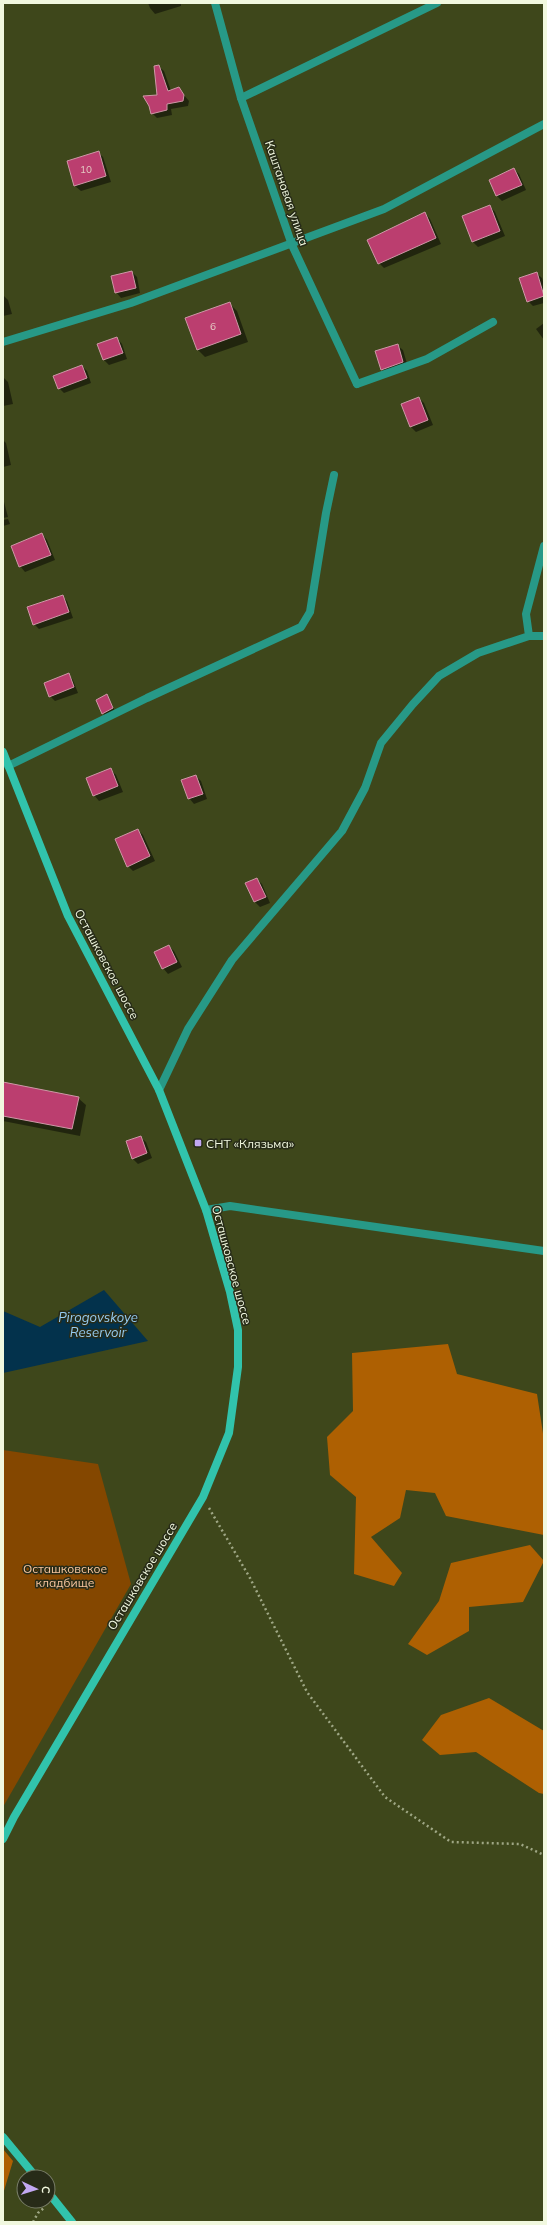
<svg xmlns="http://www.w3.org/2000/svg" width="547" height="2225" viewBox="0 0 547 2225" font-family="Mulish,sans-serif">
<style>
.green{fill:#844700}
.forest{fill:#ae6002}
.water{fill:#03324c}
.shadow{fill:#0007}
.building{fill:#bb3e6f;stroke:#ce98a7}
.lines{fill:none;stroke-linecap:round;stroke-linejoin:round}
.path{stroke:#9fa785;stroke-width:2.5;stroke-dasharray:2 3;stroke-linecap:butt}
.lane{stroke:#279987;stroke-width:8}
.street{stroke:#279987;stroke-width:8}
.secondary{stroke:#31c3ac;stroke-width:8}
.poi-dot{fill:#c2a8f3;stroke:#272b18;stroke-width:1.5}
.labels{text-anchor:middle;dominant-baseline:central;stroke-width:3;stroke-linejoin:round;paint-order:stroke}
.number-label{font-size:10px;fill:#e4cac3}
.street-label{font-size:12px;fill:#f1f8df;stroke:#272b18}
.poi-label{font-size:12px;fill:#f1f8df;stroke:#272b18;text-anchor:start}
.park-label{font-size:12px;fill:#f9c69e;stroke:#272b18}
.water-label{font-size:13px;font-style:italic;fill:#95cbf1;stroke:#272b18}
</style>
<rect width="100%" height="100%" fill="#3e471b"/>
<!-- green -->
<path class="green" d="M3 1450 98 1464 131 1584 3 1807Z"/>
<!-- forest -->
<path class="forest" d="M448 1344 457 1374 537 1394 544 1440V1535L446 1516 435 1493 406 1490 400 1518 371 1537 402 1573 394 1586 354 1574 356 1497 330 1475 327 1437 353 1411 352 1353Z
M530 1545 544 1561 523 1602 469 1607V1631L427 1655 408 1644 439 1601 451 1563Z
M489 1698 544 1731V1794L539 1793 476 1752 440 1755 422 1740 441 1715Z
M3 2149 13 2161 3 2194Z"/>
<!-- water -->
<path class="water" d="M104 1290 148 1341 3 1373V1311L40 1327Z"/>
<!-- shadow -->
<path class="shadow" d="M148 3H181V6L155 14 150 8Z
M158 66 164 71 171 91 178 88 189 101 188 106 171 109 172 115 157 118 152 113 158 95Z
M98 152 103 157 111 182 81 191 75 186 68 161Z
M514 169 519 174 526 190 502 201 497 196 490 180Z
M490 206 495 212 505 236 478 247 472 241Z
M425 213 430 219 441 244 384 268 379 263 404 225 403 223Z
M132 272 137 277 140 293 121 298 116 292Z
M536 273 542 278 544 285V303L533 306 528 301Z
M3 295 8 300 12 314 3 316Z
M230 304 237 311 248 342 205 357 197 349Z
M544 323V340L536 329Z
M117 338 122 344 127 359 109 365 104 360 99 345Z
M397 345 403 350 408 367 387 374 382 369Z
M82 366 87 371 91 383 64 393 59 388Z
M3 377 8 382 13 404 3 406Z
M419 398 424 403 433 425 416 432 411 427 402 405Z
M3 440 6 443 11 465 3 467Z
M3 498 8 517 3 518Z
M8 519 10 524 3 526V520Z
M42 534 47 540 55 560 25 572 20 566Z
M62 596 67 601 73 618 39 629 34 624Z
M68 674 73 680 78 693 55 701 50 696Z
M107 696 115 711 105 716 103 713Z
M111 770 116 775 123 792 99 801 94 795Z
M196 776 201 781 207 799 194 804 189 798Z
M138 830 143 835 155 861 133 871 128 866Z
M257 879 262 884 270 903 260 907 255 902 247 883Z
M169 946 174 951 182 967 168 974 163 968Z
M3 1083 78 1098 86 1105 80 1136 3 1121Z
M140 1137 146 1142 152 1158 138 1164 133 1159 127 1142Z"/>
<!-- building -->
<path class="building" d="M159 65 168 91 179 87 184 95 183 101 167 104V110L151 114 149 106 143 96 157 95 154 66Z
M99 151 106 176 74 186 67 161Z
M514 168 522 185 496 196 489 180Z
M490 205 500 231 472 242 462 216Z
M425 212 436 238 378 264 367 240Z
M132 271 136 288 115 293 111 276Z
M537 272 544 296 527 302 519 278Z
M230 302 241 334 197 350 185 318Z
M117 337 123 353 103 360 97 344Z
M398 344 403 362 381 370 375 351Z
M82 365 87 378 58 389 53 376Z
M419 397 428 420 410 427 401 404Z
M42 533 51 555 19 567 11 546Z
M63 595 69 612 33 625 27 607Z
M69 673 74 687 49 697 44 683Z
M107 694 113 708 102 714 96 700Z
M111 768 118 786 93 796 86 778Z
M196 775 203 794 188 799 181 780Z
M138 829 150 856 127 867 115 839Z
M257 878 266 897 254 902 245 883Z
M169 945 177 962 162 969 154 952Z
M3 1082 79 1097 72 1129 3 1116Z
M141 1136 147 1153 132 1159 126 1141Z"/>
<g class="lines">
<!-- path -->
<path class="path" d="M209 1508 250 1578 307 1692 385 1797 451 1842 520 1844 544 1855
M33 2222 38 2213 45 2207"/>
<!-- lane -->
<path class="lane" d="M241 98 437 3
M3 342 131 303 384 209 544 124
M357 384 427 359 493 322
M8 766 147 698 301 627 310 612 326 513 334 475
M206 1210 230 1206 544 1251"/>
<!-- street -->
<path class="street" d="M215 3 241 98 292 245 357 384
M529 636 526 614 544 546
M159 1090 188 1029 232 960 342 831 365 788 381 743 413 704 439 676 478 653 529 636H544"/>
<!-- secondary -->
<path class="secondary" d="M3 752 68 916 159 1090 206 1210 230 1292 238 1330V1367L229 1433 203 1497 14 1817 3 1839
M3 2137 36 2177
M48 2192 72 2222"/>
</g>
<!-- markers -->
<rect class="poi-dot" x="194" y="1139" width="8" height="8" rx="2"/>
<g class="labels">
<!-- number labels -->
<g class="number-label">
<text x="86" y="169">10</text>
<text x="213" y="326">6</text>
</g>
<!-- street labels -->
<g class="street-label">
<text transform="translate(287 193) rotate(71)">Каштановая улица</text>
<text transform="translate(107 964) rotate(62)">Осташковское шоссе</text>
<text transform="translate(232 1265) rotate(75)">Осташковское шоссе</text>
<text transform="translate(142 1576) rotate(-59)">Осташковское шоссе</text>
</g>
<!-- poi labels -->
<g class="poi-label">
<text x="206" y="1143">СНТ «Клязьма»</text>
</g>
<!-- park labels -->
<g class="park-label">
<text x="65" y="1568">Осташковское<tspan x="65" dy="14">кладбище</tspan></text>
</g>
<!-- water labels -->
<g class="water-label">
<text x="98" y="1317">Pirogovskoye<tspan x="98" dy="15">Reservoir</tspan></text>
</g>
</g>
<!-- border -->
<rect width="547" height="2225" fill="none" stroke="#f1f8df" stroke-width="8"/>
<!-- north arrow -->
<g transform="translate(36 2189) rotate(94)"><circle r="19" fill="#272b18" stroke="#787d68"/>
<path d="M0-3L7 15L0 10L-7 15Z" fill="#c2a8f3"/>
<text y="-6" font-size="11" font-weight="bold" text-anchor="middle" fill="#f1f8df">С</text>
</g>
</svg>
